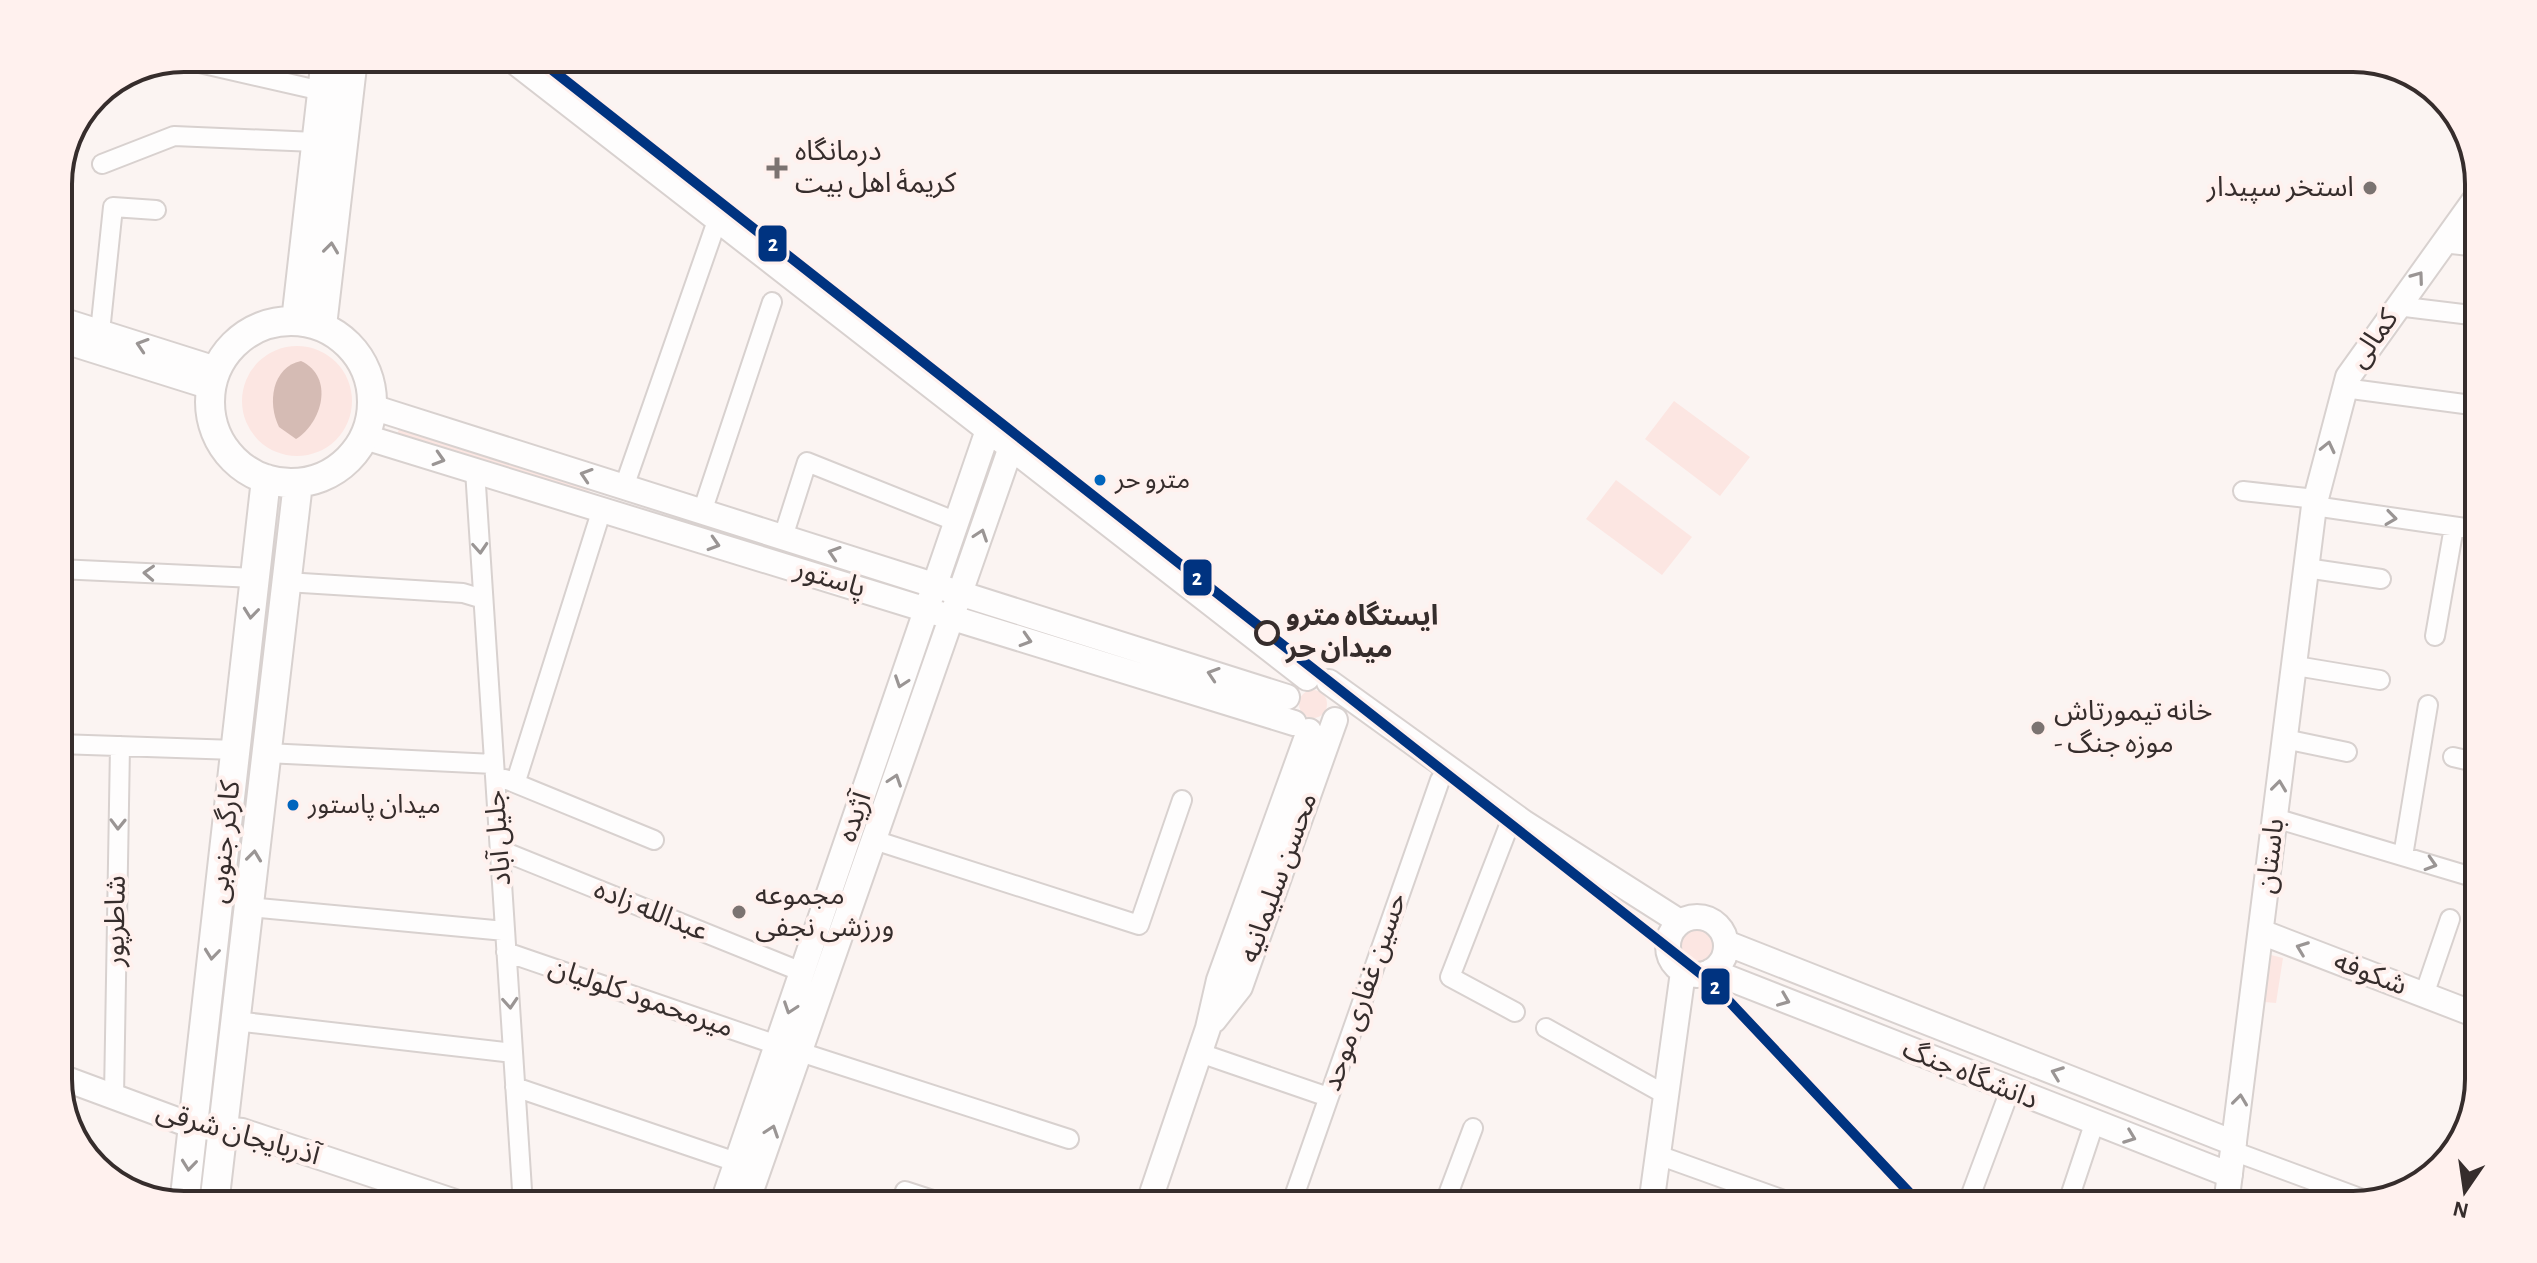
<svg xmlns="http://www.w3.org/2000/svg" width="2537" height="1263" viewBox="0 0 2537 1263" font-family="'Alegreya Sans','Noto Sans Arabic',sans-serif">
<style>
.green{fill:#fce6e2}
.water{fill:#d5bbb4}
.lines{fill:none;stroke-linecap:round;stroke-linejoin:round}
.street-casing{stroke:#d8d1cf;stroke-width:22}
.secondary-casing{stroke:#d8d1cf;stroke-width:28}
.primary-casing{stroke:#d8d1cf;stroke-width:32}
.street{stroke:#fefdfd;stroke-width:18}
.secondary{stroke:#fefdfd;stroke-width:24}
.primary{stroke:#fefdfd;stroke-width:28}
.metro-1-casing{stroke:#fff1ee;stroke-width:16}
.metro-1{stroke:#003380;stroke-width:10}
.oneway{stroke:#9a9594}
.poi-dot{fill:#7b7371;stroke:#fff1ee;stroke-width:3}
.bus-dot{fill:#0065bd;stroke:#fff1ee;stroke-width:3}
.stop-dot{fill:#fff1ee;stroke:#362d2c;stroke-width:4}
.labels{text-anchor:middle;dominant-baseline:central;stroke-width:8;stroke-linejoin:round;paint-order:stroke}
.bus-label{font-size:26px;fill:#362d2c;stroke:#fff1ee;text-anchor:start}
.poi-label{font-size:28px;fill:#362d2c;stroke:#fff1ee;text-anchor:start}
.street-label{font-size:28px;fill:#362d2c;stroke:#fff1ee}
.stop-label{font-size:28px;font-weight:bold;fill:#362d2c;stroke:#fff1ee;text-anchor:start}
.rim{fill:none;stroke:#362d2c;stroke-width:4}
.line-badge{stroke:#fff1ee;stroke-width:3}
.badge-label{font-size:22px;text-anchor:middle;font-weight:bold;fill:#fff}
</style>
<rect width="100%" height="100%" fill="#fbf4f2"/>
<!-- green -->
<path class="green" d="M242 401a55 55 0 1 1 110 0a55 55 0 1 1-110 0Z
M1674 401 1750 457 1720 496 1645 439Z
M400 427 586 488 591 493 397 434Z
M1616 480 1692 537 1662 575 1586 519Z
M684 515 889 581 891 585 888 588 680 523 678 518Z
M1299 704a14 14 0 1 1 28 0a14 14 0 1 1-28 0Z
M1678 947a19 19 0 1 1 38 0a19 19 0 1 1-38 0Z
M2271 955 2283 958 2276 1003 2264 1002Z"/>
<!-- water -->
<path class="water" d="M301 361C335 377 322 423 296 439L279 427C267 403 272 367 301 361Z"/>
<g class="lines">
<defs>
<path id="street" d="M182 59 322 91
M102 164 174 136 316 142
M2442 243 2479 247
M2397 306 2479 316
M100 332 113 207 156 210
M2344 388 2479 406
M475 470 523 1205
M624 487 718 218
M2243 491 2316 499
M2314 506 2479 530
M702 512 772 302
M783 537 807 462 957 522
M2306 568 2381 579
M58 569 255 578
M286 582 463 593 483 599
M2435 636 2454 527
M2296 666 2380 680
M2285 739 2347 752
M58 744 236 750
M266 753 494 764
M2453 757 2479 763
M505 779 654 840
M516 781 602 509
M2275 818 2479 879
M1508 828 1450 977 1515 1012
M874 840 1139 925 1182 800
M500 850 802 972
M2403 856 2428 705
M248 907 505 931
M506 952 777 1045
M2424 995 2450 919
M235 1021 513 1053
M1546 1028 1666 1095
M800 1052 1069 1139
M1200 1053 1328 1097
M515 1087 736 1162
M114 1096 120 746
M2233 1151 2368 1201
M1658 1155 1798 1205
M905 1191 948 1205
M1291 1205 1440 780
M1444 1205 1473 1128
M1967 1205 2010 1090
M2067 1205 2094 1124"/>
<path id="secondary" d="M510 58 1307 678
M58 319 216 369
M58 339 211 387
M372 407 1287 697
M365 437 1294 723
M1329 682 1523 822 1680 922
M1668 946a29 29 0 1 1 58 0a29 29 0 1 1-58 0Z
M2261 932 2479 1016
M1726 943 2234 1143
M1711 971 2230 1175
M1214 1020 1240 987 1335 720
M58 1076 193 1126 242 1131 464 1205
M722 1205 988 430
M746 1205 1011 447
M1148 1205 1208 1028 1219 980 1309 731
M1651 1205 1683 972
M2226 1205 2314 506 2348 377 2479 194"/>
<path id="primary" d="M210 402a81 81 0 1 1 162 0a81 81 0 1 1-162 0Z
M296 321 326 58
M322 326 353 58
M184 1205 266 479
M214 1205 298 483"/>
</defs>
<!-- street casing -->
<use href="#street" class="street-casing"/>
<!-- secondary casing -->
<use href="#secondary" class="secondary-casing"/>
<!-- primary casing -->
<use href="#primary" class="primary-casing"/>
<!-- street -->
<use href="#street" class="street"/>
<!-- secondary -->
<use href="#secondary" class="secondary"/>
<!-- primary -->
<use href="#primary" class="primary"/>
<defs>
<path id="metro-1" d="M537 58 1710 981 1921 1205"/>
</defs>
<!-- metro-1 casing -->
<use href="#metro-1" class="metro-1-casing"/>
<!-- metro-1 -->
<use href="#metro-1" class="metro-1"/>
</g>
<!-- one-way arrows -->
<defs><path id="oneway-chevron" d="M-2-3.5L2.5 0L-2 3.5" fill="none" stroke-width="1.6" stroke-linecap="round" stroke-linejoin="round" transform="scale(2)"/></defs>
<g class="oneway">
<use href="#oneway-chevron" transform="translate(331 248) rotate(-83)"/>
<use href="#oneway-chevron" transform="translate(2418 277) rotate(-54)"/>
<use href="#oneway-chevron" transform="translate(142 345) rotate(-162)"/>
<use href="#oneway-chevron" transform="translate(2328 447) rotate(-77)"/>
<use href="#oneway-chevron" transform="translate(439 459) rotate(17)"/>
<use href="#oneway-chevron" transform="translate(586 475) rotate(-162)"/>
<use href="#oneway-chevron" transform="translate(2391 518) rotate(8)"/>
<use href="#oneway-chevron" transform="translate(981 535) rotate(-71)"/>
<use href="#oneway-chevron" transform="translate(714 544) rotate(17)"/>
<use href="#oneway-chevron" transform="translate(480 548) rotate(86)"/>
<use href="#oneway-chevron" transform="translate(834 553) rotate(-162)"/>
<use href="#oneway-chevron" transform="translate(149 573) rotate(-177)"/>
<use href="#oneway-chevron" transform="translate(251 613) rotate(96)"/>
<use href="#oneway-chevron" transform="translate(1026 640) rotate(17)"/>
<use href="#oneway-chevron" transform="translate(1213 674) rotate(-162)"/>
<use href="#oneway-chevron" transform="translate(901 682) rotate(109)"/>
<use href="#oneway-chevron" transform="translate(895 780) rotate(-71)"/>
<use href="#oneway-chevron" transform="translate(2279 786) rotate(-83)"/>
<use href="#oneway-chevron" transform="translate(118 824) rotate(91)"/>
<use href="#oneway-chevron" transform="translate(254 856) rotate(-83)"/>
<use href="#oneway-chevron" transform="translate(2431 864) rotate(17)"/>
<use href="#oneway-chevron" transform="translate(2302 948) rotate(-159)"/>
<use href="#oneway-chevron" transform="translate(212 954) rotate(96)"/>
<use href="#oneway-chevron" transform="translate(1784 1000) rotate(22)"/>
<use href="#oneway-chevron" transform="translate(510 1003) rotate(86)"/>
<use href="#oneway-chevron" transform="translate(790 1008) rotate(109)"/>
<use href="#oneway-chevron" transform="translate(2057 1073) rotate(-159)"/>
<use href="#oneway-chevron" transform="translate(2240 1100) rotate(-83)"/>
<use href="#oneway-chevron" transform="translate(772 1131) rotate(-71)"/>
<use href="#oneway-chevron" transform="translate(2130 1137) rotate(21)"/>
<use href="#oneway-chevron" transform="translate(189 1165) rotate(96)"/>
</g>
<!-- markers -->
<g class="poi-dot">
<path d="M773 156h8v8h8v8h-8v8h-8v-8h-8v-8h8z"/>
<circle cx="2370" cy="188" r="8"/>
<circle cx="2038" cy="728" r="8"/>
<circle cx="739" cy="912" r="8"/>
</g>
<g class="bus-dot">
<circle cx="1100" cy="480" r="7"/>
<circle cx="293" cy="805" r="7"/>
</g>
<circle class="stop-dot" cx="1267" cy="633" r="11"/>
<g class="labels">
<!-- bus labels -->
<g class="bus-label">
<text x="1115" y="480">مترو حر</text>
<text x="308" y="805">میدان پاستور</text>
</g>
<!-- poi labels -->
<g class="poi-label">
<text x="795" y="152">درمانگاه<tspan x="795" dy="32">کریمهٔ اهل بیت</tspan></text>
<text x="2354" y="188" text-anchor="end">استخر سپیدار</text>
<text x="2054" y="712">خانه تیمورتاش<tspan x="2054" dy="32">- موزه جنگ</tspan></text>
<text x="755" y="896">مجموعه<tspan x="755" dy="32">ورزشی نجفی</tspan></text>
</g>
<!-- street labels -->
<g class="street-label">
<text transform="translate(2374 339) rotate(-55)">کمالی</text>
<text transform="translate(830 579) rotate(17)">پاستور</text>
<text transform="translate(855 817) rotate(-71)">آژیده</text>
<text transform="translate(499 838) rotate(-94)">جلیل آباد</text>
<text transform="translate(225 842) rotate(-84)">کارگر جنوبی</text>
<text transform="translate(2271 856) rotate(-83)">باستان</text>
<text transform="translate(1279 878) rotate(-70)">محسن سلیمانیه</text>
<text transform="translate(651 911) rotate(22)">عبدالله زاده</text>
<text transform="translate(116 921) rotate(-89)">شاطرپور</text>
<text transform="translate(2370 974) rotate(21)">شکوفه</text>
<text transform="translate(1365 992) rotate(-71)">حسین غفاری موحد</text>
<text transform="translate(641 998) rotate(19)">میرمحمود کلولیان</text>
<text transform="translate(1970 1075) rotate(22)">دانشگاه جنگ</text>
<text transform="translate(238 1134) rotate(16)">آذربایجان شرقی</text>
</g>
<!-- stop labels -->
<g class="stop-label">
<text x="1286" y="617">ایستگاه مترو<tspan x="1286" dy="32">میدان حر</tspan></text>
</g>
</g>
<!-- crop -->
<path d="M0 0H2537V1263H0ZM184 72H2353A112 112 0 0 1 2465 184V1079A112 112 0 0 1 2353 1191H184A112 112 0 0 1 72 1079V184A112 112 0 0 1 184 72Z" fill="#fff1ee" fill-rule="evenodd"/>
<path class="rim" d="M184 72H2353A112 112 0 0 1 2465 184V1079A112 112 0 0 1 2353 1191H184A112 112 0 0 1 72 1079V184A112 112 0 0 1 184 72Z"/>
<g class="line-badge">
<rect x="757" y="224" width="31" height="39" rx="8" fill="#003380"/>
<rect x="1182" y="558" width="31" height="39" rx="8" fill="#003380"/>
<rect x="1700" y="967" width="31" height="39" rx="8" fill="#003380"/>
</g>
<g class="badge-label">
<text x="773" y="251">2</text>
<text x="1197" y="585">2</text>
<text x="1715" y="994">2</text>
</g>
<!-- north arrow -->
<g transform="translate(2465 1191) rotate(193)" stroke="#fff1ee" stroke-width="6" paint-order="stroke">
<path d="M0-6L14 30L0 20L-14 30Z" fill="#362d2c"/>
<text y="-12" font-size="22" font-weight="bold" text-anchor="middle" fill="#362d2c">N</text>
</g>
</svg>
